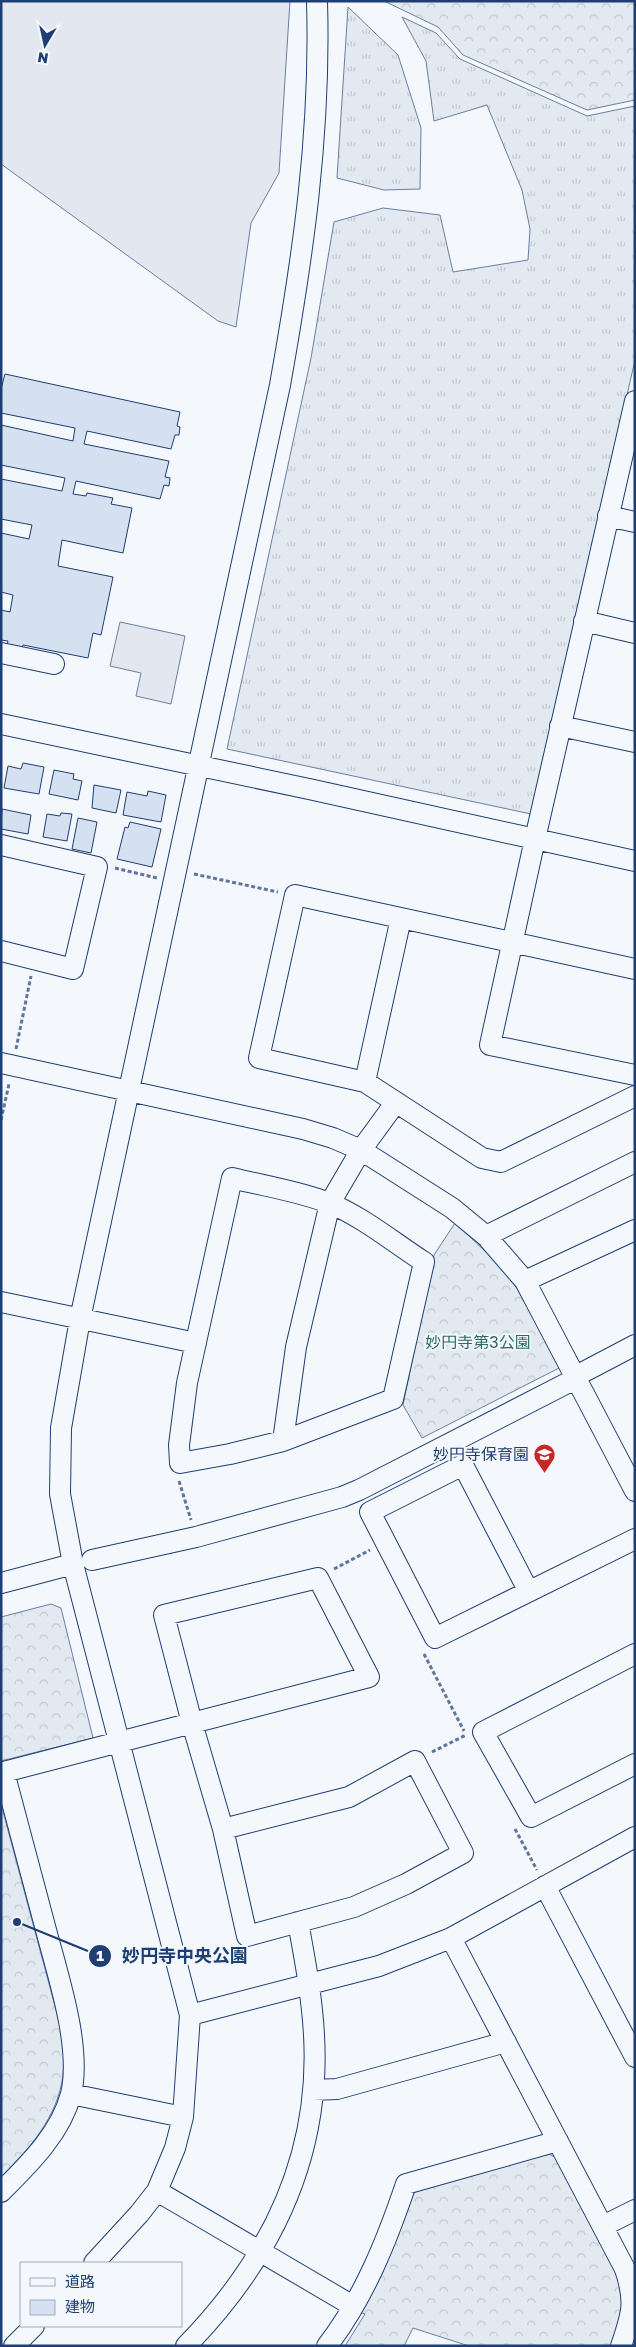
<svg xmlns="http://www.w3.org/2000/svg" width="636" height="2347" viewBox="0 0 636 2347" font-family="'Golos Text','Noto Sans JP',sans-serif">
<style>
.grass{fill:url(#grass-tufts);stroke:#687fa3}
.forest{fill:url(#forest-crowns);stroke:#687fa3}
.parking{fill:#e3e8f0;stroke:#687fa3}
.building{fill:#d5e0f0;stroke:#1d3f73}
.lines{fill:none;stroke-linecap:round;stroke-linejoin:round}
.minor-casing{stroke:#1d3f73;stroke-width:22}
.path{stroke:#5e769c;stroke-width:3;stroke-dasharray:4 2.5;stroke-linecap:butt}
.minor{stroke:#f4f7fb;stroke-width:20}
.labels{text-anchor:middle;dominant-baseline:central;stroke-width:4;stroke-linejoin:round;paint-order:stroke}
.park-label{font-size:16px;fill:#2c6c60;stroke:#f4f7fb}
.poi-label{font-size:16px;fill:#1d3f73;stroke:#f4f7fb;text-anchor:end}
.leader{fill:none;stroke:#1d3f73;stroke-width:2}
.callout-dot{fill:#1d3f73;stroke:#f4f7fb;stroke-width:2}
.mark-label{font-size:15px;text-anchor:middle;font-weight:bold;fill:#fff}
.callout-label{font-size:18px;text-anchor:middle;font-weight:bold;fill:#1d3f73;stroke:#f4f7fb;stroke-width:4;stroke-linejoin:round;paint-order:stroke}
</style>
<defs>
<pattern id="grass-tufts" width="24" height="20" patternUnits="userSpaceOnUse" patternTransform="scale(1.25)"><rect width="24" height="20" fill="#e3e9f0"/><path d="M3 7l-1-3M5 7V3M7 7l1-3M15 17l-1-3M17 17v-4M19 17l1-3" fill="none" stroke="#c2c9d1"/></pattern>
<pattern id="forest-crowns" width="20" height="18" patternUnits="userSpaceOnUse" patternTransform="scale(1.25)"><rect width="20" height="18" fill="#e3e9f0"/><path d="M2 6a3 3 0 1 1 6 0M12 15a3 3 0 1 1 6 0" fill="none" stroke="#c2c9d1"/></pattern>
</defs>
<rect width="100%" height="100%" fill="#f4f7fb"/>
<!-- grass -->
<path class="grass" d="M348 7 398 55 421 128 420 189 384 190 337 178Z
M402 17 436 33 460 59 587 116 635 106V360L531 814 227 749 311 358 334 222 383 208 440 215 453 272 528 260 530 229 522 190 487 105 434 121 426 61Z"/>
<!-- forest -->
<path class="forest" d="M384 1H635V100L587 110 463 55 438 27Z
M455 1223 501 1266 516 1287 561 1367 422 1438 403 1405 434 1255Z
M51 1604 61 1608 93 1738 1 1761V1617Z
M1 1804 64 2040C64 2051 64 2063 63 2075 58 2117 29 2149 1 2178Z
M546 2153 560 2159 620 2278 624 2301 612 2346H469L413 2328 404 2346H345L365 2314 359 2312 416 2189Z"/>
<!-- parking -->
<path class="parking" d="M1 1H290L279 173 251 223 236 327 218 321 1 164Z
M120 622 185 636 171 704 136 696 141 673 110 666Z"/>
<!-- building -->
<path class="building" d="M5 374 180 412 177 426 180 427 179 435H175L171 449 87 431 84 444 169 461 165 477 170 478 169 486 164 485 160 499 76 481 73 494 86 496 87 493 113 498 111 504 132 508 123 553 62 540 58 566 113 577 101 635 93 633 88 658 23 645 22 648 7 645 8 641 1 640V610L10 612 13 595 1 592V533L29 539 32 525 1 519V479L62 491 65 478 1 465V425L73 441 75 428 1 413V389Z
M23 763 44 767 39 794 4 788 8 766 21 769Z
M54 770 74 774 73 779 82 781 78 800 49 794Z
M94 785 121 790 116 813 92 808Z
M148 791 166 795 161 822 123 815 127 792 147 796Z
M2 809 31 815 28 834 1 829Z
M61 813 72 814 67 841 43 837 47 814 60 816Z
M78 818 97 822 91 853 72 849Z
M130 822 161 829 152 867 117 859 125 827 128 828Z"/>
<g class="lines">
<defs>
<path id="minor" d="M635 401 535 839 490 1045 635 1075
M608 516 635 522
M584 621 635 633
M1 653 54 664
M1 724 309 789 635 861
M560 726 635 742
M1 845 97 867 73 969 1 951
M635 969 295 895 259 1058 365 1082 482 1158 501 1162 635 1096
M1 1063 303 1129 333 1138 361 1150 452 1208 486 1236 525 1281 635 1491
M365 1082 401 918
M232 1178C264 1186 298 1191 329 1203 363 1217 393 1242 424 1262L393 1399 283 1441 230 1454 180 1463 179 1445 187 1383Z
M486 1236 635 1162
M525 1281 635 1230
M1 1302 196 1343
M576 1376 635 1345
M283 1441 296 1347 330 1203 361 1150 396 1102
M92 1560 196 1537 342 1497 359 1490 577 1378
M1 1583 73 1564
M528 1590 463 1465 370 1512 435 1638 635 1539
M635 1654 483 1732 531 1817 635 1764
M545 1886 635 2057
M451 1938 625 2269C636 2302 632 2314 621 2346
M190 2015 379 1966 451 1938 635 1837
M313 2090 337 2089 506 2042
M71 2094 183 2117
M157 2191 353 2306
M1 2192C29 2164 61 2133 71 2094 82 2047 58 1976 46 1930 32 1877 18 1825 4 1772 126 1740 247 1709 369 1677L318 1578 164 1615 192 1723 223 1829 247 1936 354 1907 406 1884 463 1853 415 1761 349 1797 223 1829
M603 2226 635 2210
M94 2263 139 2214 157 2191 175 2148 183 2117 190 2015 73 1564 60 1494 61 1428 80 1319 280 385C303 256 321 133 317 1
M14 2346 34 2326
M186 2346C270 2260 321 2158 314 2035 312 1997 305 1960 298 1922
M327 2346C364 2298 387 2240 406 2184L558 2141"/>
</defs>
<!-- minor casing -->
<use href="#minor" class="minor-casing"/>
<!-- path -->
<path class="path" d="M115 868 157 878
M194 874 278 892
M16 1049 31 976
M1 1120 9 1084
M179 1481 191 1520
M334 1569 370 1550
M424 1654 464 1731
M432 1752 466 1735
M515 1829 537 1870"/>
<!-- minor -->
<use href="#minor" class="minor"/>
</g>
<!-- icons -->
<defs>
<symbol id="school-pin" viewBox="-11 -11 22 30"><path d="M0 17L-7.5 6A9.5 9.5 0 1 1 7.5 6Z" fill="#c62828" stroke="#f4f7fb"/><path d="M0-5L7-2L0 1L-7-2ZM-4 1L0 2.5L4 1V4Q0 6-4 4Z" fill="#fff"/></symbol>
</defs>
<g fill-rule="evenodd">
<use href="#school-pin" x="532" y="1442" width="25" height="34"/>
</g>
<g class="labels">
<!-- park labels -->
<g class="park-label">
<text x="478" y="1342">妙円寺第3公園</text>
</g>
<!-- poi labels -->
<g class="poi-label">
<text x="529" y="1454">妙円寺保育園</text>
</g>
</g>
<!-- callouts -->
<path class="leader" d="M17 1922L100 1956"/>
<g class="callout-dot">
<circle cx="17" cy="1922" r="5"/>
<circle cx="100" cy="1956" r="12"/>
</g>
<g class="mark-label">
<text x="100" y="1961">1</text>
</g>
<g class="callout-label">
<text x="185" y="1962">妙円寺中央公園</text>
</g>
<!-- border -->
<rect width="636" height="2347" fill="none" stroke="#1d3f73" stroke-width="5"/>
<!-- legend -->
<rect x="20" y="2262" width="162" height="65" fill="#f4f7fb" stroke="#9eadc5"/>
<rect x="30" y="2278" width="25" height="8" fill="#f4f7fb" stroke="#9eadc5"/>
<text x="65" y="2287" font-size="15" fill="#1d3f73">道路</text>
<rect x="30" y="2300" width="25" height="15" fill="#d5e0f0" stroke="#9eadc5"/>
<text x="65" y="2312" font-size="15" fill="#1d3f73">建物</text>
<!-- north arrow -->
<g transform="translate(45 45) rotate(189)" stroke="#f4f7fb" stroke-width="4" paint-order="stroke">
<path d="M0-4L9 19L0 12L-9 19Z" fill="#1d3f73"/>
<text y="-8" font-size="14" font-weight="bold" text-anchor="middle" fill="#1d3f73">N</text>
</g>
</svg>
